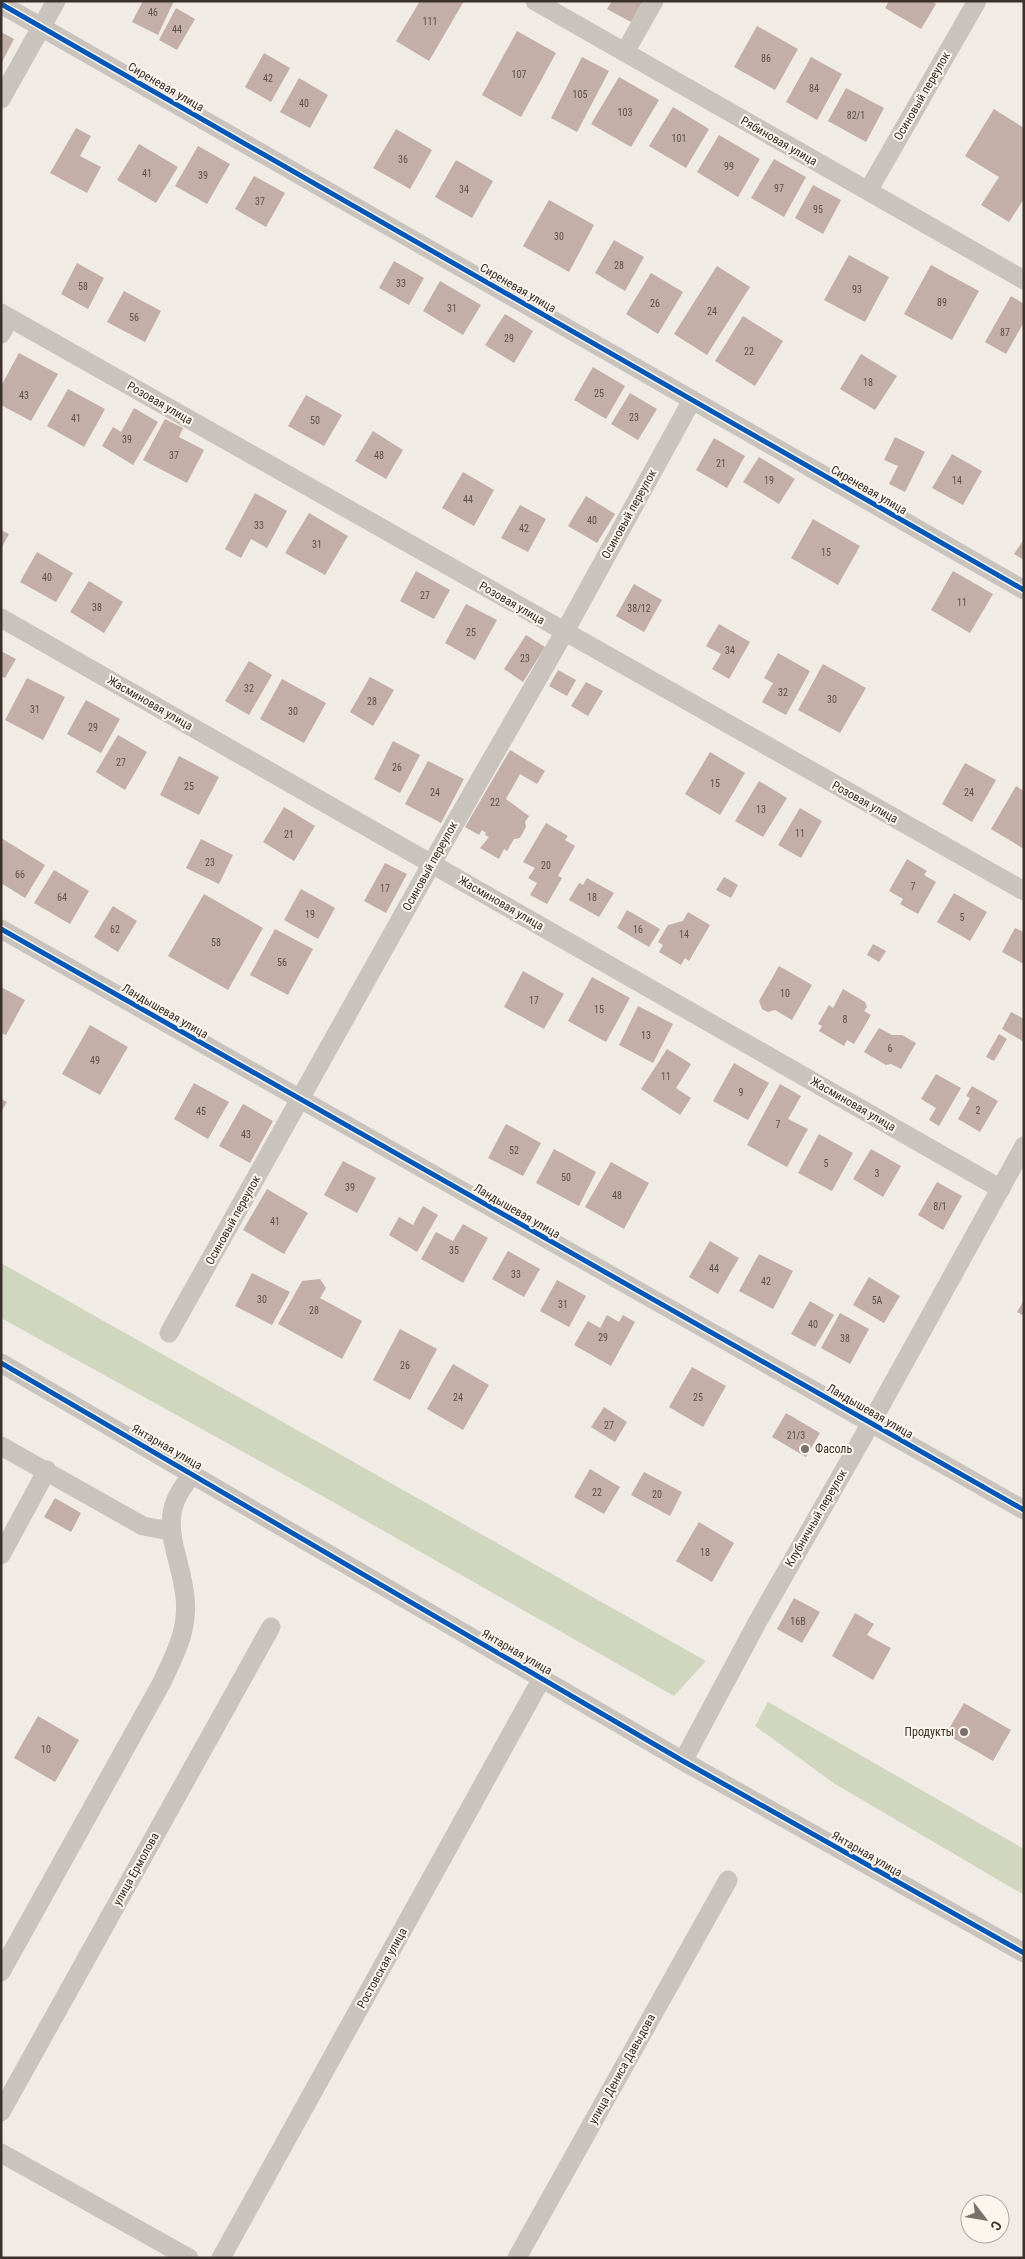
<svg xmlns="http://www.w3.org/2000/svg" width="1025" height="2259" viewBox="0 0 1025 2259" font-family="'Roboto Condensed',sans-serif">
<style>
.green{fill:#d1d6bf}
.building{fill:#c3afa7}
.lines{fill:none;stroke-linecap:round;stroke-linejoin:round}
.minor{stroke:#c9c3be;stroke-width:19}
.cycleway-casing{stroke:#fbf5ee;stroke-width:8}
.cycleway{stroke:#0057b8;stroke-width:5}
.poi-dot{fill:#7a716c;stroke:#fbf5ee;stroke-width:2}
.labels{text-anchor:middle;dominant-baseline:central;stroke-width:4;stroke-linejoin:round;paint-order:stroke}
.number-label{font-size:10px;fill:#5d504a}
.street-label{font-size:12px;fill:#3b302b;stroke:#fbf5ee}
.poi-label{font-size:12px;fill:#3b302b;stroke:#fbf5ee;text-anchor:start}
</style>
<rect width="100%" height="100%" fill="#f0ebe5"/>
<!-- green -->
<path class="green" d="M1 1263 706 1661 674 1696 303 1485 1 1318Z
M768 1702 1024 1849V1895L835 1784 755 1726Z"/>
<!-- building -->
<path class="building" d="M143 1H174L158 35 132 22Z
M420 1H464L429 61 396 41Z
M612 1H643L631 22 607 9Z
M889 1H932L936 4 921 29 885 8Z
M176 8 195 19 177 50 159 40Z
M757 26 798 49 775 90 734 67Z
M517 31 556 53 521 117 482 95Z
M1 32 14 39 1 64Z
M264 53 290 68 271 102 245 87Z
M582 57 609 71 577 132 551 118Z
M811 57 842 74 817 120 786 102Z
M619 77 659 100 631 147 591 124Z
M299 78 328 95 310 128 280 112Z
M846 88 884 108 866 142 828 121Z
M673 107 709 129 686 168 649 146Z
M994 109 1024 128V199L1009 222 981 205 999 177 965 156Z
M76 128 91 136 80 156 101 167 87 193 50 173Z
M396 129 432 150 410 189 373 168Z
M719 135 760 159 738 197 697 172Z
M139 144 178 167 156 203 117 180Z
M198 146 230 164 207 204 175 186Z
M774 159 806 177 784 217 751 198Z
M456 160 493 181 472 218 435 197Z
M254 176 285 193 266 227 235 209Z
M813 185 841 200 823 234 795 218Z
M549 200 594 225 569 272 523 246Z
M614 240 644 257 625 291 595 273Z
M849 255 889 277 865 322 824 300Z
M394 261 424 278 409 305 379 288Z
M77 263 104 278 88 309 61 294Z
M931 265 979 291 952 340 904 314Z
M717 266 750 287 707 355 674 334Z
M651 273 683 292 658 334 626 314Z
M440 281 481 305 463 335 423 311Z
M124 291 161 311 145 342 107 322Z
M1011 296 1024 304V322L1006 354 985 342Z
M505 314 533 331 514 363 485 345Z
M743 316 783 341 755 386 715 361Z
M19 353 58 374 31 421 1 405V386Z
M861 354 897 376 875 410 840 389Z
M593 367 625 386 606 419 574 400Z
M68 389 105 409 84 447 47 426Z
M630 393 657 409 638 440 611 424Z
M306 395 342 415 324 446 288 426Z
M134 408 158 422 133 465 102 446 113 427 121 432Z
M165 419 183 428 179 437 204 450 187 483 143 460Z
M373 431 403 450 386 479 355 461Z
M895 437 925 452 905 492 889 484 898 466 884 460Z
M714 438 745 456 727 488 696 470Z
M952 454 982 471 963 505 932 488Z
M759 457 795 479 779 504 743 482Z
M463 472 494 490 474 526 442 508Z
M255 493 287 511 267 548 251 539 241 558 225 549Z
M586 496 615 514 597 543 568 526Z
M520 505 546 519 528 552 501 538Z
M309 513 348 536 325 575 285 553Z
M813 519 860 546 838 585 791 558Z
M1 530 9 534 1 549Z
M1024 539V560L1014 554Z
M37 552 73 573 56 602 20 582Z
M416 571 450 590 434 619 400 601Z
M953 571 993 594 970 633 931 610Z
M89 581 123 602 104 633 70 612Z
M634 584 662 600 644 632 616 616Z
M466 604 497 620 475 660 445 643Z
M719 624 750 642 729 679 712 669 721 654 706 646Z
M526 635 545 647 523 682 504 669Z
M1 651 16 659 5 678 1 676Z
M778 653 810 671 786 715 762 702 773 683 764 678Z
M249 661 272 675 249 715 225 701Z
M823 664 866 688 840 733 798 710Z
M558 670 576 680 567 696 549 686Z
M370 677 394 690 373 726 350 712Z
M27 678 65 697 43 740 5 720Z
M282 679 326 703 304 743 260 719Z
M586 682 603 691 588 716 571 706Z
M86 700 120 719 101 753 67 734Z
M118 735 147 752 125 790 96 772Z
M393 741 420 755 400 793 374 779Z
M510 750 545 771 537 784 520 774 506 799 529 816 525 822 526 827 520 838 514 839 507 851 504 849 499 859 480 848 489 837 485 835 486 833 482 830 479 835 465 827Z
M710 752 745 773 720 815 685 794Z
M179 756 219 777 199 815 160 795Z
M428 761 464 779 441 823 405 804Z
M965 763 996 780 972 822 942 804Z
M759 781 787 798 763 837 735 821Z
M1016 786 1024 791V849L991 829Z
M284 807 315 826 294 861 263 842Z
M800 808 822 821 801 858 778 845Z
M546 823 568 836 565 840 575 846 558 876 562 878 547 904 530 895 537 883 528 878 535 868 523 862Z
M1 838 45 865 25 898 1 883Z
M201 839 233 855 219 884 186 868Z
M907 859 927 871 924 875 936 882 918 914 900 904 903 899 889 891Z
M385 863 407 874 386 913 364 901Z
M54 870 89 891 70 924 34 903Z
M724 877 738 885 731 898 716 890Z
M587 878 614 893 599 917 569 900 579 883 583 885Z
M301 889 335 908 318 939 284 920Z
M954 893 987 912 970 941 937 922Z
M204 894 263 928 228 990 168 956Z
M113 906 137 921 118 952 94 937Z
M627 910 660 929 649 947 617 928Z
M688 912 710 925 689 961 685 958 681 965 659 952 663 945 658 942 668 925 683 921Z
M1015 928 1024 932V964L1002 952Z
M275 929 313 949 288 995 250 975Z
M873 944 886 951 879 962 867 955Z
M779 966 812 985 792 1020 775 1010 768 1012 762 1009 759 1001Z
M523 971 564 994 544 1029 504 1007Z
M592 977 630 998 606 1042 568 1021Z
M1 987 25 1000 6 1035 1 1033Z
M843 989 865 1002 867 1007 864 1011 871 1015 854 1044 847 1040 844 1046 819 1031 822 1026 818 1024 829 1005 833 1008Z
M638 1006 673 1024 653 1063 619 1045Z
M1011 1012 1024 1019V1042L1002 1029Z
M90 1025 128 1047 100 1095 62 1074Z
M879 1028 892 1035H902L916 1043 901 1069 891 1064 886 1065 864 1052Z
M999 1034 1007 1039 994 1061 986 1057Z
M667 1049 691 1064 676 1088 691 1098 680 1115 641 1089Z
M734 1063 769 1083 748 1120 713 1101Z
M936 1074 961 1088 939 1126 929 1120 936 1108 921 1099Z
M194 1083 229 1102 208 1139 174 1119Z
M780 1084 801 1096 788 1119 808 1129 787 1167 747 1145Z
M972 1086 998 1101 980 1132 958 1119 970 1098 966 1096Z
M1 1099 7 1102 1 1112Z
M243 1104 273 1121 250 1163 219 1146Z
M506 1124 541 1143 523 1176 488 1158Z
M819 1134 853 1153 832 1191 798 1173Z
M554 1149 596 1172 579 1206 536 1183Z
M871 1149 901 1166 883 1197 853 1179Z
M343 1161 376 1178 357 1213 324 1195Z
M611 1162 649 1183 624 1229 585 1207Z
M937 1182 962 1196 943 1230 918 1215Z
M267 1189 308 1213 284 1254 243 1230Z
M423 1206 438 1215 417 1252 389 1235 399 1217 413 1225Z
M463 1224 488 1238 463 1283 421 1259 436 1232 453 1241Z
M710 1241 739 1258 718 1294 689 1277Z
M508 1251 540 1269 524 1297 492 1279Z
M759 1254 793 1271 773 1309 739 1291Z
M252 1273 290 1292 272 1325 235 1306Z
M869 1277 900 1296 884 1323 853 1305Z
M320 1279 326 1288 320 1298 362 1321 342 1359 278 1324 302 1281Z
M557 1280 586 1296 569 1327 540 1311Z
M1024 1300V1316L1017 1312Z
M810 1301 834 1315 815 1347 791 1334Z
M840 1313 869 1329 850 1364 821 1348Z
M607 1315 619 1322 623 1315 635 1322 611 1366 574 1345 588 1321 600 1328Z
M400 1329 437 1349 410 1400 373 1380Z
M453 1364 489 1385 463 1430 427 1409Z
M692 1367 726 1386 703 1427 669 1407Z
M604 1407 627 1422 615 1442 591 1427Z
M786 1413 820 1433 806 1457 772 1437Z
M590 1469 620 1487 604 1514 574 1497Z
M644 1472 682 1492 670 1516 631 1495Z
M55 1498 81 1513 71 1532 44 1517Z
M699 1522 734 1543 712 1582 676 1561Z
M794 1598 820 1612 802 1643 777 1629Z
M855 1613 874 1624 867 1635 891 1648 873 1680 832 1656Z
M964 1703 1011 1730 993 1761 946 1734Z
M38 1716 79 1740 55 1782 14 1758Z"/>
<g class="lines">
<!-- minor -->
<path class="minor" d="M535 1 1024 280
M1 4 1024 590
M625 52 654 1
M1 99 56 1
M868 191 977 1
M1 313 1024 891
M1 334 10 318
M1 618 1001 1189
M1 929 1024 1510
M169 1333 432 863 564 633 692 400
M1 1363 683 1761 1024 1953
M1 1446 143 1526 170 1531
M1 1555 47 1470
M683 1761 758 1621 871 1423 1024 1146
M1 1972 161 1684C174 1656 189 1630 185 1597 180 1549 152 1516 194 1474
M1 2112 271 1627
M1 2153 189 2258
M221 2258 542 1678
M517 2258 728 1880"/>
<defs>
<path id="cycleway" d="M1 4 1024 590
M1 929 1024 1510
M1 1363 683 1761 1024 1953"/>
</defs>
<!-- cycleway casing -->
<use href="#cycleway" class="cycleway-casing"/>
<!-- cycleway -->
<use href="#cycleway" class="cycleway"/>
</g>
<!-- markers -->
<g class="poi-dot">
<circle cx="805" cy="1449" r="5"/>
<circle cx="964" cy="1732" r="5"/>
</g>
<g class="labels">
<!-- number labels -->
<g class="number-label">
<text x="153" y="12">46</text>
<text x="430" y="21">111</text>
<text x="177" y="29">44</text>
<text x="766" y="58">86</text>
<text x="519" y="74">107</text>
<text x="268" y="78">42</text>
<text x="814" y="88">84</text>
<text x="580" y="94">105</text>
<text x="304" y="103">40</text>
<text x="625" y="112">103</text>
<text x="856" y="115">82/1</text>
<text x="679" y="138">101</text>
<text x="403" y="159">36</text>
<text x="729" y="166">99</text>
<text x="147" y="173">41</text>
<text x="203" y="175">39</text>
<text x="779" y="188">97</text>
<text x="464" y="189">34</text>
<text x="260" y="201">37</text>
<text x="818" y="209">95</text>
<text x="559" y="236">30</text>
<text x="619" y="265">28</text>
<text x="401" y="283">33</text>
<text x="83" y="286">58</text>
<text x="857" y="289">93</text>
<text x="942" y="302">89</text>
<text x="655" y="303">26</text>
<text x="452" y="308">31</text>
<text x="712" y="311">24</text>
<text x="134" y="317">56</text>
<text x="1005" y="332">87</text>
<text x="509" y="338">29</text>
<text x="749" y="351">22</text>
<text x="868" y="382">18</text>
<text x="599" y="393">25</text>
<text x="24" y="395">43</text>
<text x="634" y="417">23</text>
<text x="76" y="418">41</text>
<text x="315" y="420">50</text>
<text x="127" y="439">39</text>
<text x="174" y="455">37</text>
<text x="379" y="455">48</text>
<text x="721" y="463">21</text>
<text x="769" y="480">19</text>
<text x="957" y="480">14</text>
<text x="468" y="499">44</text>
<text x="592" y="520">40</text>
<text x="259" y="525">33</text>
<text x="524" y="528">42</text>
<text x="317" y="544">31</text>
<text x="826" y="552">15</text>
<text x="47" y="577">40</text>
<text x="425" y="595">27</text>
<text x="962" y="602">11</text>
<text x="97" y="607">38</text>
<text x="639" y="608">38/12</text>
<text x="471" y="632">25</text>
<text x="730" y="650">34</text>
<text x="525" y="658">23</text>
<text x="249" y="688">32</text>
<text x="783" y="692">32</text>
<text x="832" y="699">30</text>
<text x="372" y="701">28</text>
<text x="35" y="709">31</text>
<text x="293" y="711">30</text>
<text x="93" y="727">29</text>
<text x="121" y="762">27</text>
<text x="397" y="767">26</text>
<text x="715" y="783">15</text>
<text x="189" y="786">25</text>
<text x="435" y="792">24</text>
<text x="969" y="792">24</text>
<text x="495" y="802">22</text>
<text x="761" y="809">13</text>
<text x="800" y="833">11</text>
<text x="289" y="834">21</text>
<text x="210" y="862">23</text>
<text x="546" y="865">20</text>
<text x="20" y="874">66</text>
<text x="913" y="886">7</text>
<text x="385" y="888">17</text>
<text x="62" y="897">64</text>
<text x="592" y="897">18</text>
<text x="310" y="914">19</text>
<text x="962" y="917">5</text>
<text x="115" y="929">62</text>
<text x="638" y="929">16</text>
<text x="684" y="934">14</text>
<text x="216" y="942">58</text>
<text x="282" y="962">56</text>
<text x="785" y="993">10</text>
<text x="534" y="1000">17</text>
<text x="599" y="1009">15</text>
<text x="845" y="1019">8</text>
<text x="646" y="1035">13</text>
<text x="890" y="1048">6</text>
<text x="95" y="1060">49</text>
<text x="666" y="1076">11</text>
<text x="741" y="1092">9</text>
<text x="978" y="1110">2</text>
<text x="201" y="1111">45</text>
<text x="778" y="1124">7</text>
<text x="246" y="1134">43</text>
<text x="514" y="1150">52</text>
<text x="826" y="1163">5</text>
<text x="877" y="1173">3</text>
<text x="566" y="1177">50</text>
<text x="350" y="1187">39</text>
<text x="617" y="1195">48</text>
<text x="940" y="1206">8/1</text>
<text x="275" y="1221">41</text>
<text x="454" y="1250">35</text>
<text x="714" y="1268">44</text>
<text x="516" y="1274">33</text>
<text x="766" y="1281">42</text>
<text x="262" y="1299">30</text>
<text x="877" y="1300">5А</text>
<text x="563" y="1304">31</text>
<text x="314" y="1310">28</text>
<text x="813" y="1324">40</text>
<text x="603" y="1337">29</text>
<text x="845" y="1338">38</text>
<text x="405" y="1365">26</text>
<text x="458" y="1397">24</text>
<text x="698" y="1397">25</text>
<text x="609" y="1425">27</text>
<text x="796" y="1435">21/3</text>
<text x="597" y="1492">22</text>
<text x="657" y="1494">20</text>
<text x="705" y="1552">18</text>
<text x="798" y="1621">16В</text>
<text x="46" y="1749">10</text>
</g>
<!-- street labels -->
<g class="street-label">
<text transform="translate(166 87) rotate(30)">Сиреневая улица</text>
<text transform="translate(922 96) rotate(-60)">Осиновый переулок</text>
<text transform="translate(779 141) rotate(30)">Рябиновая улица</text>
<text transform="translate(518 288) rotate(30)">Сиреневая улица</text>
<text transform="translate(160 403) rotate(30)">Розовая улица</text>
<text transform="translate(869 490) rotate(30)">Сиреневая улица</text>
<text transform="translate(629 514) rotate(-61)">Осиновый переулок</text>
<text transform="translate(512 603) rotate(30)">Розовая улица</text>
<text transform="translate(150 703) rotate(30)">Жасминовая улица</text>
<text transform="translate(865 802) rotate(29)">Розовая улица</text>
<text transform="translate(430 866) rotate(-61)">Осиновый переулок</text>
<text transform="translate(501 903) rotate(30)">Жасминовая улица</text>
<text transform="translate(165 1011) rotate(30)">Ландышевая улица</text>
<text transform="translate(853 1104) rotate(30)">Жасминовая улица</text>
<text transform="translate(517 1211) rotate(30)">Ландышевая улица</text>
<text transform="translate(233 1220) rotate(-61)">Осиновый переулок</text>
<text transform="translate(870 1411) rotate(30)">Ландышевая улица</text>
<text transform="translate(167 1447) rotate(30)">Янтарная улица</text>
<text transform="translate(816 1518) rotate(-60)">Клубничный переулок</text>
<text transform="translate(517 1652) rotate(30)">Янтарная улица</text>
<text transform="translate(867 1854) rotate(30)">Янтарная улица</text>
<text transform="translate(136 1869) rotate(-61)">улица Ермолова</text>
<text transform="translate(382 1968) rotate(-61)">Ростовская улица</text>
<text transform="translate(622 2069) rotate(-61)">улица Дениса Давыдова</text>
</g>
<!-- poi labels -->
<g class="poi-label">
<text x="815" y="1449">Фасоль</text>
<text x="954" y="1732" text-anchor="end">Продукты</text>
</g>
</g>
<!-- border -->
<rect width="1025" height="2259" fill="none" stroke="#3b302b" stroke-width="5"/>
<!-- north arrow -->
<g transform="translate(985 2219) rotate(121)"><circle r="24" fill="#fbf5ee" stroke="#aea6a0"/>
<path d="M0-4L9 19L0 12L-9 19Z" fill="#7a716c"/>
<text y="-8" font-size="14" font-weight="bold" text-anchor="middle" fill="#3b302b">С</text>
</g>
</svg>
